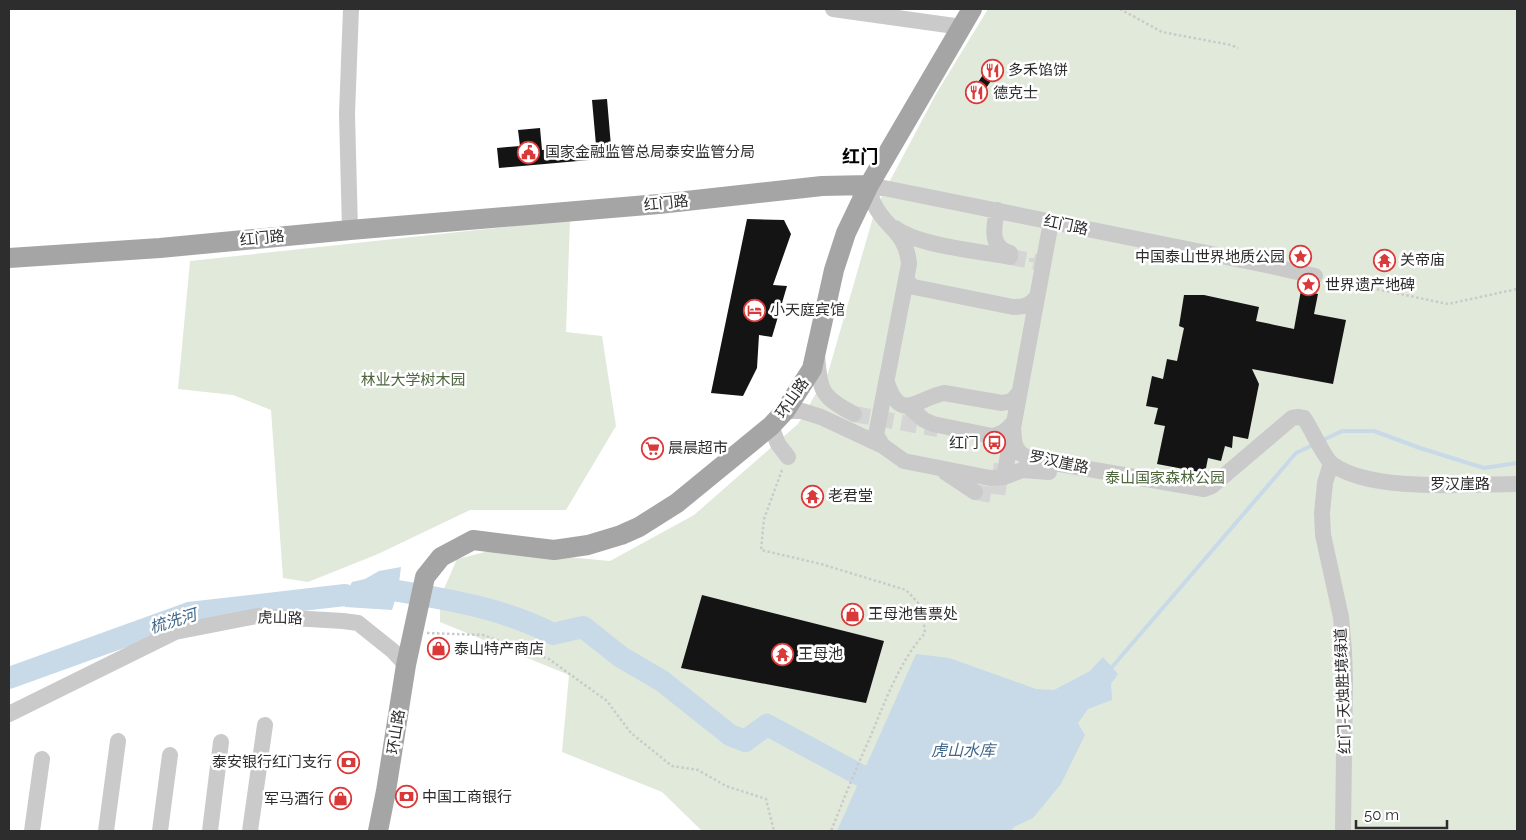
<svg xmlns="http://www.w3.org/2000/svg" width="1526" height="840" viewBox="0 0 1526 840" font-family="Raleway,'Noto Sans SC',sans-serif">
<style>
.green{fill:#e1e9db}
.water{fill:#c8d9e8}
.lines{fill:none;stroke-linecap:round;stroke-linejoin:round}
.stream{stroke:#c8d9e8;stroke-width:4}
.river{stroke:#c8d9e8;stroke-width:22}
.building{fill:#141414}
.minor-tunnel{stroke:#d5d5d5;stroke-width:16;stroke-dasharray:16 8;stroke-linecap:butt}
.path{stroke:#cacaca;stroke-width:2.5;stroke-dasharray:2.5 2.5;stroke-linecap:butt}
.minor{stroke:#cacaca;stroke-width:16}
.major{stroke:#a5a5a5;stroke-width:20}
.labels{text-anchor:middle;dominant-baseline:central;stroke-width:5;stroke-linejoin:round;paint-order:stroke}
.poi-label{font-size:15px;fill:#2d2d2d;stroke:#fff;text-anchor:start}
.street-label{font-size:15px;fill:#2d2d2d;stroke:#fff}
.park-label{font-size:15px;fill:#4d653d;stroke:#fff}
.water-label{font-size:16px;font-style:italic;fill:#406789;stroke:#fff}
.quarter-label{font-size:18px;font-weight:bold;fill:#000;stroke:#fff}
</style>
<rect width="100%" height="100%" fill="#fff"/>
<!-- green -->
<path class="green" d="M988 9H1517V831H702L662 792 562 752 569 675 440 622V598L457 559 493 550 610 561 694 515 798 424 828 373 876 207 936 94Z
M570 220 566 332 602 336 616 426 566 510H470L378 554 308 582 283 578 271 410 233 395 178 389 190 261Z"/>
<!-- water -->
<path class="water" d="M401 567 398 591 392 610 345 607V595L352 582 365 579 379 571Z
M916 654 949 658 1036 689 1054 690 1090 671 1103 657 1118 674 1111 684 1112 700 1088 709 1078 723 1085 735 1061 784 1033 818 1014 827 1011 831H837Z"/>
<g class="lines">
<!-- stream -->
<path class="stream" d="M1321 441 1342 431H1374L1420 448 1484 468 1517 463
M1112 667 1296 453 1315 444"/>
<!-- river -->
<path class="river" d="M398 591C451 600 505 609 553 634L583 627 621 657 662 681 730 735 745 741 767 725 862 776
M9 678 189 613 345 595"/>
</g>
<!-- building -->
<path class="building" d="M994 59 1002 65 975 104 967 98Z
M607 99 612 158 499 168 497 148 520 146 518 130 540 128 542 150 596 145 592 100Z
M747 219 784 220 791 234 773 285 787 286 772 337 759 335 757 368 743 396 711 393Z
M1301 290 1318 294 1314 314 1346 320 1333 384 1252 369 1259 384 1248 439 1233 436 1232 448 1225 446 1221 461 1208 458 1205 473 1157 464 1165 426 1154 424 1158 408 1146 406 1152 376 1163 379 1167 359 1177 361 1184 328 1179 326 1184 295H1204L1259 307 1256 321 1294 329Z
M702 595 884 641 866 703 681 668Z"/>
<g class="lines">
<!-- minor-tunnel -->
<path class="minor-tunnel" d="M1010 257 1037 262V258
M854 414 938 429
M975 492 997 496 1002 464"/>
<!-- path -->
<path class="path" d="M1120 9 1162 32 1231 45 1238 48
M1328 279 1448 304 1517 289
M782 470 764 519 761 550 821 564 906 590 922 607 925 633C898 663 884 705 868 742 855 771 843 801 831 831
M427 633 483 635 549 659 607 701 631 733 672 766 698 770 726 786 766 799 774 831"/>
<!-- minor -->
<path class="minor" d="M833 9 962 27
M997 210C994 227 989 247 1010 253
M895 228C919 246 979 251 1010 257
M350 230 347 114 351 9
M907 279 910 285 914 287 1013 307C1023 307 1029 306 1036 298
M817 355C820 391 821 397 854 414
M887 383C901 423 916 399 944 393L1002 403 1012 401 1018 394
M908 406 924 420 933 424 992 436C1002 434 1006 431 1013 423
M785 411H802L821 417 883 446 904 461 990 478 1004 477 1051 222
M1013 423C1014 441 1012 452 1031 459L1204 489 1212 486 1292 418 1298 417 1304 418C1311 428 1325 459 1332 464 1371 493 1469 484 1517 484
M771 426 778 444 788 457
M883 446 876 435 909 264C906 231 886 229 874 204 871 199 871 191 869 185L1266 265 1315 276
M1331 463 1325 483 1322 513 1323 535 1341 617 1344 651 1345 679 1343 831
M945 472 975 492
M1004 477 1022 470 1049 472
M9 714 175 632 257 616 343 621 358 623 393 651 406 665
M32 831 42 759
M106 831 118 741
M160 831 170 755
M210 831 221 742
M250 831 265 725"/>
<!-- major -->
<path class="major" d="M9 258 160 248 350 230 659 204 822 186 869 185
M378 831 386 791 406 665 425 577 441 557 473 540 554 550 588 545 621 535 639 527 677 503 771 426 785 411 812 369 834 270 846 233 869 185 972 9"/>
</g>
<!-- icons -->
<defs>
<symbol id="restaurant-ring" viewBox="-11 -11 22 22"><circle r="9.5" fill="#fff" stroke="#d93a39" stroke-width="1.5"/><path d="M-5-6h1v4h1v-4h1v4h1v-4h1v5L-1.5 .5V6h-2V.5L-5-1ZM5-6V6H3V1.5H1.5Q1.5-4 5-6Z" fill="#d93a39"/></symbol>
<symbol id="civic-ring" viewBox="-11 -11 22 22"><circle r="9.5" fill="#fff" stroke="#d93a39" stroke-width="1.5"/><path d="M-.6-6.5H3V-4.5H.6V-3L4-1V1h2V6H-6V1h2V-1L-.6-3ZM-1.2 2.5V6h2.4V2.5Z" fill="#d93a39"/></symbol>
<symbol id="sight-ring" viewBox="-11 -11 22 22"><circle r="9.5" fill="#fff" stroke="#d93a39" stroke-width="1.5"/><path d="M0-6L1.8-2.2L6-1.7L2.9 1.2L3.7 5.4L0 3.3L-3.7 5.4L-2.9 1.2L-6-1.7L-1.8-2.2Z" fill="#d93a39"/></symbol>
<symbol id="temple-ring" viewBox="-11 -11 22 22"><circle r="9.5" fill="#fff" stroke="#d93a39" stroke-width="1.5"/><path d="M0-6L5-2H3V0L6.5 2.5H4V6H1.5V3h-3V6H-4V2.5H-6.5L-3 0V-2H-5Z" fill="#d93a39"/></symbol>
<symbol id="hotel-ring" viewBox="-11 -11 22 22"><circle r="9.5" fill="#fff" stroke="#d93a39" stroke-width="1.5"/><path d="M-6-4.5h1.5V1H6V5H4.5V3h-9V5H-6ZM-4 0a1.8 1.8 0 1 1 3.6 0ZM.5 0V-2.5h3Q6-2.5 6 0Z" fill="#d93a39"/></symbol>
<symbol id="bus-ring" viewBox="-11 -11 22 22"><circle r="9.5" fill="#fff" stroke="#d93a39" stroke-width="1.5"/><path d="M-5-6H5V4H4V6H2V4H-2V6H-4V4H-5ZM-3.5-4V0h7V-4ZM-3.5 1.2v1.5H-2V1.2ZM2 1.2v1.5H3.5V1.2Z" fill="#d93a39"/></symbol>
<symbol id="supermarket-ring" viewBox="-11 -11 22 22"><circle r="9.5" fill="#fff" stroke="#d93a39" stroke-width="1.5"/><path d="M-6-5.5h2.5l.6 2H6L4.5 2H-2.5L-4.4-4H-6ZM-1.5 3.2a1.3 1.3 0 1 0 .1 0ZM3 3.2a1.3 1.3 0 1 0 .1 0Z" fill="#d93a39"/></symbol>
<symbol id="shop-ring" viewBox="-11 -11 22 22"><circle r="9.5" fill="#fff" stroke="#d93a39" stroke-width="1.5"/><path d="M-5-2.5h2.3a2.7 3.5 0 0 1 5.4 0H5L5.5 6h-11ZM-1.5-2.5h3a1.5 2.3 0 0 0-3 0Z" fill="#d93a39"/></symbol>
<symbol id="bank-ring" viewBox="-11 -11 22 22"><circle r="9.5" fill="#fff" stroke="#d93a39" stroke-width="1.5"/><path d="M-6-4H6V4H-6ZM0-2.3a2.3 2.3 0 1 0 0 4.6a2.3 2.3 0 1 0 0-4.6Z" fill="#d93a39"/></symbol>
</defs>
<g fill-rule="evenodd">
<use href="#restaurant-ring" x="980" y="58" width="25" height="25"/>
<use href="#restaurant-ring" x="964" y="80" width="25" height="25"/>
<use href="#civic-ring" x="516" y="140" width="25" height="25"/>
<use href="#sight-ring" x="1288" y="244" width="25" height="25"/>
<use href="#temple-ring" x="1372" y="248" width="25" height="25"/>
<use href="#sight-ring" x="1296" y="272" width="25" height="25"/>
<use href="#hotel-ring" x="742" y="298" width="25" height="25"/>
<use href="#bus-ring" x="982" y="430" width="25" height="25"/>
<use href="#supermarket-ring" x="640" y="436" width="25" height="25"/>
<use href="#temple-ring" x="800" y="484" width="25" height="25"/>
<use href="#shop-ring" x="840" y="602" width="25" height="25"/>
<use href="#shop-ring" x="426" y="636" width="25" height="25"/>
<use href="#temple-ring" x="770" y="642" width="25" height="25"/>
<use href="#bank-ring" x="336" y="750" width="25" height="25"/>
<use href="#bank-ring" x="394" y="784" width="25" height="25"/>
<use href="#shop-ring" x="328" y="786" width="25" height="25"/>
</g>
<g class="labels">
<!-- poi labels -->
<g class="poi-label">
<text x="1008" y="70">多禾馅饼</text>
<text x="993" y="93">德克士</text>
<text x="545" y="152">国家金融监管总局泰安监管分局</text>
<text x="1285" y="257" text-anchor="end">中国泰山世界地质公园</text>
<text x="1400" y="260">关帝庙</text>
<text x="1325" y="285">世界遗产地碑</text>
<text x="770" y="310">小天庭宾馆</text>
<text x="979" y="443" text-anchor="end">红门</text>
<text x="668" y="448">晨晨超市</text>
<text x="828" y="496">老君堂</text>
<text x="868" y="614">王母池售票处</text>
<text x="454" y="649">泰山特产商店</text>
<text x="798" y="654">王母池</text>
<text x="332" y="762" text-anchor="end">泰安银行红门支行</text>
<text x="422" y="797">中国工商银行</text>
<text x="324" y="799" text-anchor="end">军马酒行</text>
</g>
<!-- street labels -->
<g class="street-label">
<text transform="translate(666 203) rotate(-6)">红门路</text>
<text transform="translate(1066 225) rotate(12)">红门路</text>
<text transform="translate(262 238) rotate(-6)">红门路</text>
<text transform="translate(792 398) rotate(-55)">环山路</text>
<text transform="translate(1059 462) rotate(12)">罗汉崖路</text>
<text x="1460" y="484">罗汉崖路</text>
<text transform="translate(280 618) rotate(1)">虎山路</text>
<text transform="translate(1343 691) rotate(-92)">红门-天烛胜境绿道</text>
<text transform="translate(396 732) rotate(-81)">环山路</text>
</g>
<!-- park labels -->
<g class="park-label">
<text x="413" y="380">林业大学树木园</text>
<text x="1165" y="478">泰山国家森林公园</text>
</g>
<!-- water labels -->
<g class="water-label">
<text transform="translate(173 621) rotate(-17)">梳洗河</text>
<text x="963" y="750">虎山水库</text>
</g>
<!-- quarter labels -->
<g class="quarter-label">
<text x="860" y="156">红门</text>
</g>
</g>
<!-- border -->
<rect width="1526" height="840" fill="none" stroke="#2d2d2d" stroke-width="20"/>
<!-- scale -->
<path d="M1356 820v8h91v-8" fill="none" stroke="#2d2d2d" stroke-width="2.5"/>
<text x="1364" y="820" font-size="15" fill="#2d2d2d" stroke="#ffffff" stroke-width="4" paint-order="stroke">50 m</text>
</svg>
